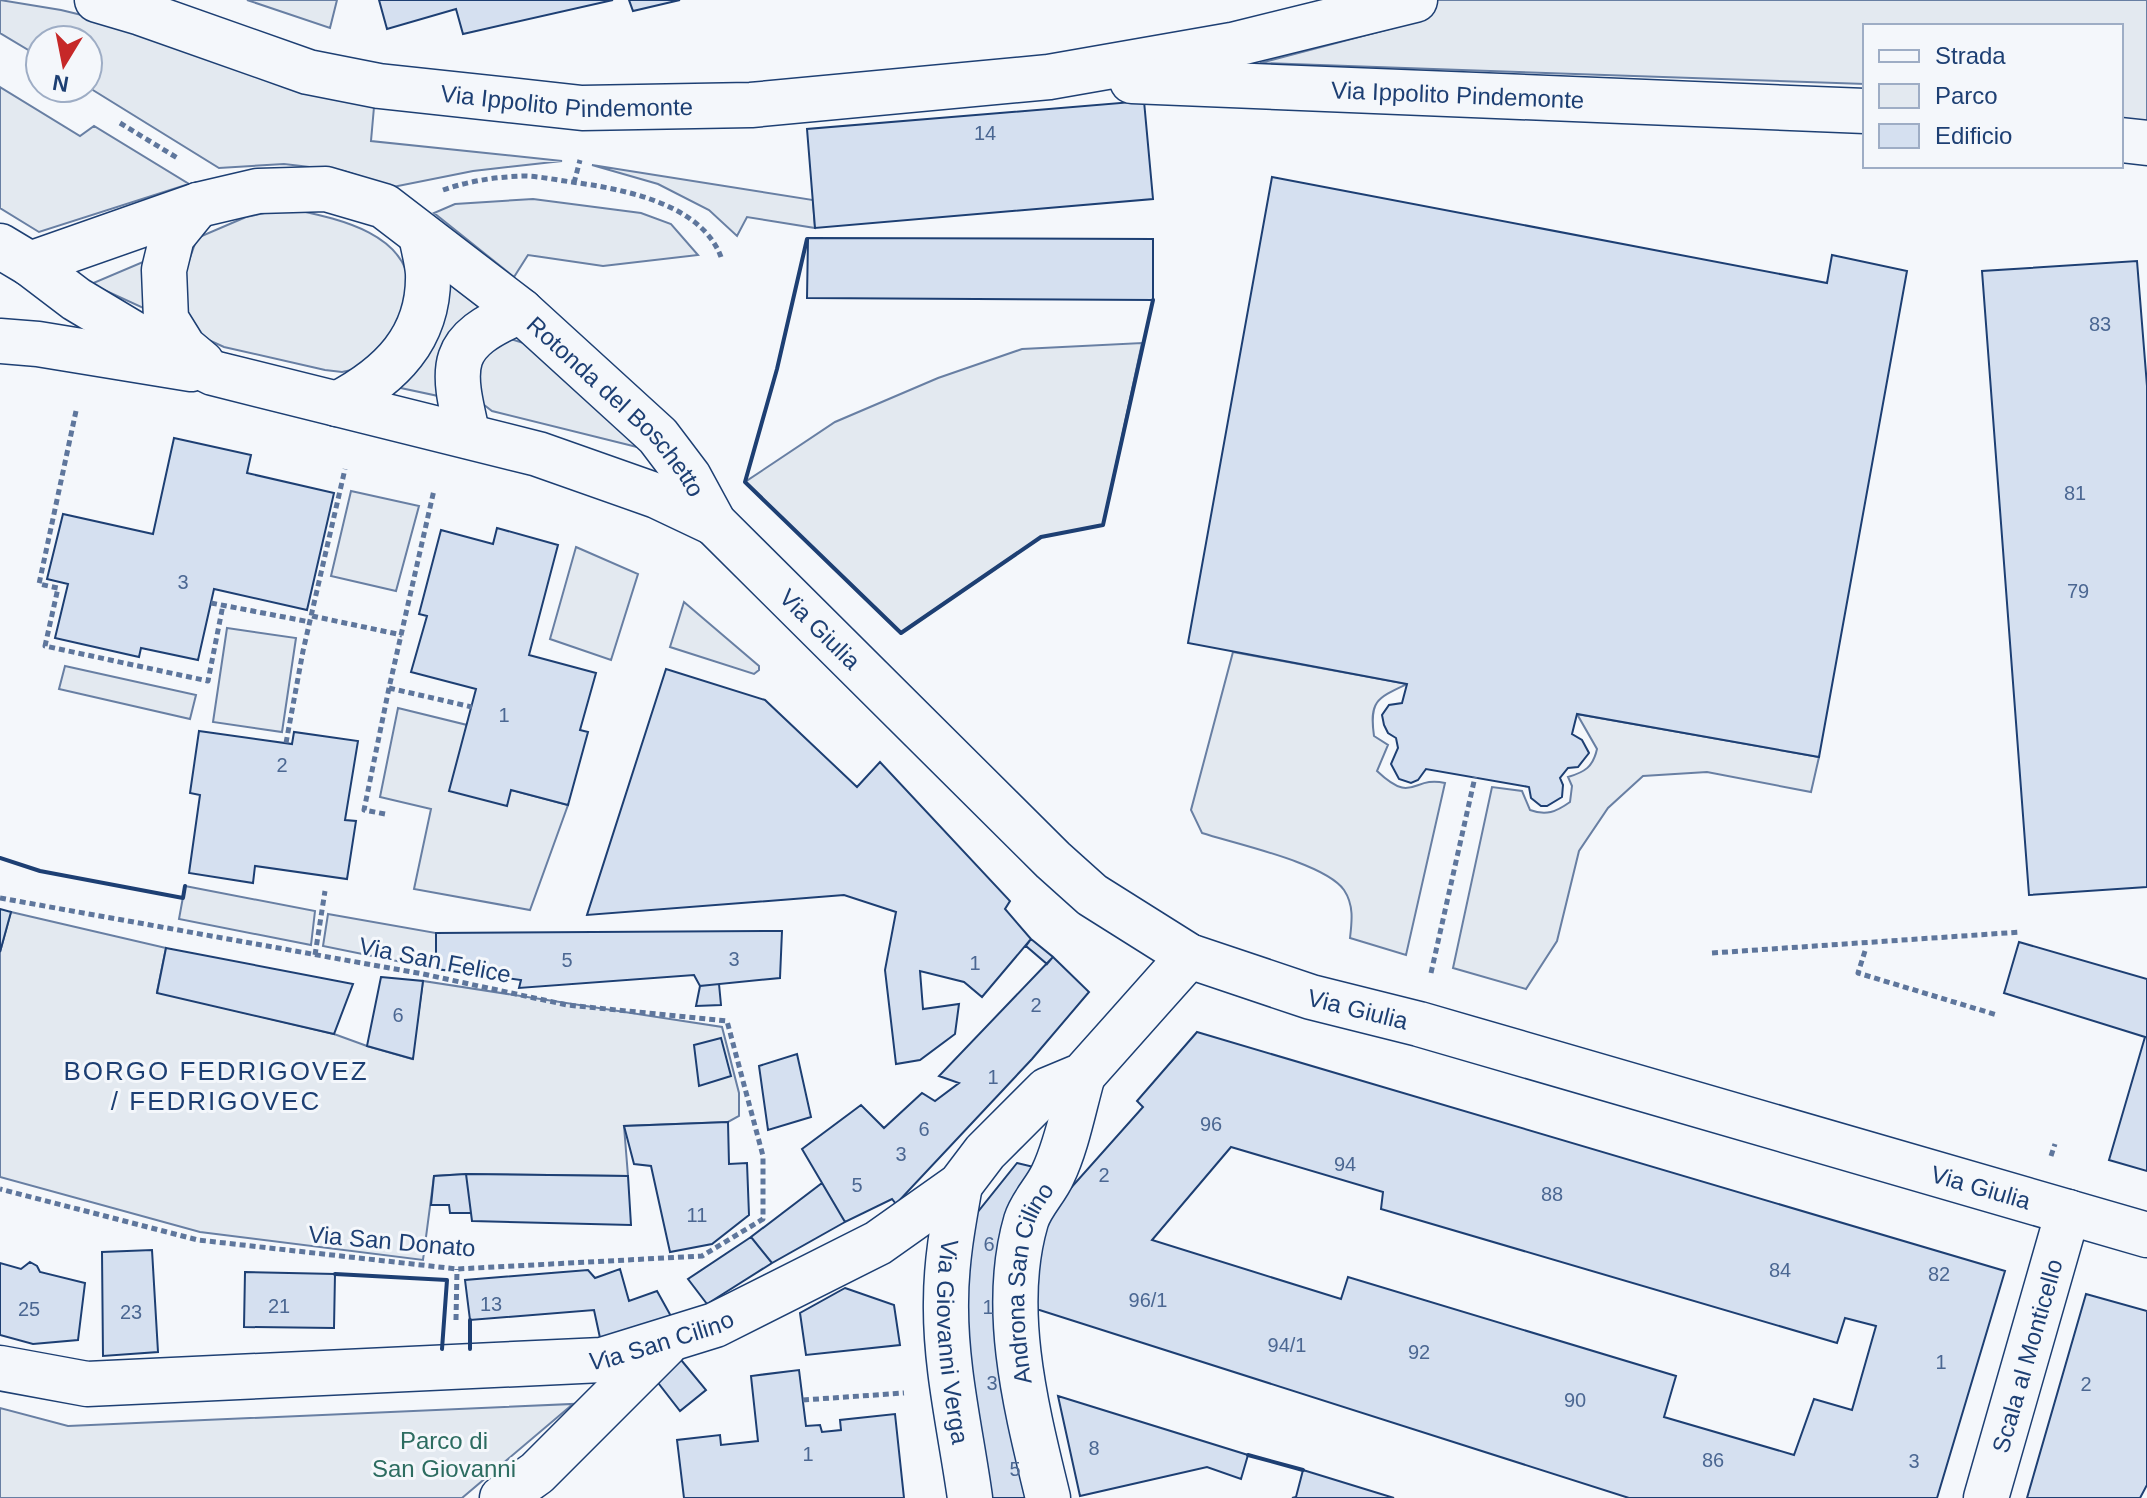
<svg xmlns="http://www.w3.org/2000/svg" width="2147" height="1498" viewBox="0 0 2147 1498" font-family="Helvetica,sans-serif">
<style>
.green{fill:#e3e9f0;stroke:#687fa3;stroke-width:2}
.building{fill:#d5e0f0;stroke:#1d3f73;stroke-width:2;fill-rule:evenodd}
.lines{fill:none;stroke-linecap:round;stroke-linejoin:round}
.street-casing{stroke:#1d3f73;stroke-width:47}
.secondary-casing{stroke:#1d3f73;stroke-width:47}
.path{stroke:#5e769c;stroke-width:5;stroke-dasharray:6 4;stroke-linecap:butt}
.street{stroke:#f4f7fb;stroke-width:44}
.secondary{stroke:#f4f7fb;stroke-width:44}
.wall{stroke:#1d3f73;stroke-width:4}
.labels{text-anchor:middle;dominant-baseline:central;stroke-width:6;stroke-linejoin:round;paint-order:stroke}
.number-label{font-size:20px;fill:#4b6792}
.street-label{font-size:24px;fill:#1d3f73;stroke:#f4f7fb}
.park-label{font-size:24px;fill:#2c6c60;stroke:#f4f7fb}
.neighbourhood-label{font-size:26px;letter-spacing:2px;fill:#1d3f73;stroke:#f4f7fb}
</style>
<rect width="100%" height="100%" fill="#f4f7fb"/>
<!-- green -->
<path class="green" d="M0 0 61 10 156 33 374 107 371 141 562 161 473 171 393 187 344 171 284 164 219 168 88 87V40H40V57L0 33Z
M247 0H337L330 28Z
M1386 0H2147V125L2121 122V26H1865V84L1260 63 1393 28Z
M0 87 80 136 94 126 189 184 39 232 0 208Z
M592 165 813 200 815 228 747 217 737 236 709 210 658 184Z
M533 199 641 213 671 224 698 255 603 266 528 255 514 277 434 213 455 204Z
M288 208C333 218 408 231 410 290 410 295 412 304 411 309 408 319 375 356 366 367L342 372 325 370 224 347 202 337 186 309 181 283 197 238 246 217Z
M150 259 152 312 91 284Z
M444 280 488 314 443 397 396 387Z
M504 337 530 345 645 449 492 411 479 401 471 364Z
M1142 343 1103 525 1041 537 901 633 745 482 835 422 938 378 1022 349Z
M351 491 419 506 396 591 331 576Z
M576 547 638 574 611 660 550 639Z
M684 602 759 666V670L754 674 670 647Z
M227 628 296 638 282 732 213 722Z
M1233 652 1407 684C1377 698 1369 701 1374 736L1388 745 1377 771C1414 806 1412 775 1445 783L1406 955 1350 938C1352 921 1354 905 1344 890 1325 863 1236 844 1202 833L1191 810Z
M65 666 196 695 190 719 59 689Z
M398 708 467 725 511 790 568 805 530 910 414 889 431 809 380 797Z
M1577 714 1819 757 1811 792 1707 772 1643 776 1608 808 1579 851 1557 941 1526 989 1453 968 1492 787 1522 791 1530 810C1546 816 1556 812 1570 802L1572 786 1568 777C1585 772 1593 767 1597 749Z
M185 886 315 911 311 945 179 919Z
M11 912 166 948 157 992 334 1034 367 1046 412 1059 423 981 722 1027 739 1093V1116L728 1122 624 1126 628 1176 466 1174 434 1176 423 1260 200 1232 0 1177V952Z
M328 914 436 933V969L323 946Z
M573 1404 462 1498H0V1408L68 1426Z"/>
<!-- building -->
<path class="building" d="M379 0H613L463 34 456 9 387 29Z
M629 0H680L633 11Z
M1144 101 1153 199 815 228 807 129Z
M1272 177 1827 283 1832 255 1907 271 1819 757 1577 714 1572 734 1582 740 1589 753 1578 767 1568 768 1560 778 1563 785 1562 797 1547 806H1541L1531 798 1529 787 1426 769 1418 780 1411 783 1399 779 1391 764 1398 748 1396 738 1388 733 1384 725 1382 715 1389 705 1402 703 1407 684 1188 643Z
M808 238 1153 239V300L807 298Z
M2137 261 2147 386V887L2029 895 1982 271Z
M174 438 251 455 247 473 334 493 307 610 214 589 198 660 141 648 139 657 55 638 68 584 47 579 63 514 153 534Z
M497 528 558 545 529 655 596 673 580 730 588 732 568 805 511 790 507 806 449 791 476 689 411 672 427 616 419 614 441 530 493 544Z
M666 669 765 700 857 787 880 762 1010 901 1005 909 1031 939 982 997 964 982 920 971 923 1009 959 1004 955 1034 920 1060 896 1064 885 970 896 912 844 895 587 915Z
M199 731 292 744 294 732 358 741 345 820 356 821 347 879 255 866 253 883 189 873 200 795 190 793Z
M0 909 11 912 0 952Z
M782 931 780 978 700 986 694 975 519 988 521 980 436 969V933Z
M1031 939 1053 957 1047 964 1026 946Z
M2019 942 2147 979V1171L2109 1160 2145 1037 2004 993Z
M166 948 353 984 334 1034 157 993Z
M1053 957 1089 992 1032 1059 896 1204 892 1199 845 1222 802 1149 861 1105 884 1128 922 1093 935 1101 959 1083 939 1076Z
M381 977 423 981 413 1059 367 1046Z
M719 984 721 1005 696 1006 700 986Z
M1197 1032 2005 1271 1937 1498H1629L1030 1307 1028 1236 1143 1107 1137 1101ZM1231 1147 1383 1192 1381 1209 1837 1343 1845 1318 1876 1326 1852 1410 1814 1399 1794 1455 1664 1417 1676 1376 1348 1277 1341 1299 1152 1240Z
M721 1038 731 1076 699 1086 694 1045Z
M797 1054 811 1117 768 1130 759 1066Z
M728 1122 729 1164 747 1163 749 1215 712 1244 670 1252 651 1166 634 1164 624 1126Z
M1017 1163 1038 1168 1034 1498H990L961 1292 977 1213Z
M466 1174 628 1176 631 1225 472 1221Z
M466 1174 471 1213H450L449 1205H431L434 1176Z
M822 1183 845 1222 772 1263 751 1237Z
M751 1237 772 1263 707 1304 688 1279Z
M152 1250 158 1352 103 1356 102 1252Z
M30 1262 37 1266 40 1272 85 1283 78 1340 33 1344 0 1335V1263L21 1269Z
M620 1269 629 1301 657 1291 672 1318 602 1347 594 1310 470 1320 465 1280 588 1270 595 1278Z
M245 1272 335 1274 334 1328 244 1327Z
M845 1288 894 1305 900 1345 806 1355 800 1313Z
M2086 1294 2147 1311V1485L2140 1498H2027Z
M677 1355 706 1390 680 1411 652 1375Z
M799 1370 806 1426 820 1425 822 1432 841 1430 840 1420 895 1414 904 1498H684L677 1440 720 1435 721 1445 758 1441 751 1376Z
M1058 1396 1248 1455 1241 1479 1207 1467 1080 1496Z
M1303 1470 1394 1498H1292L1296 1497Z"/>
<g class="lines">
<defs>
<g id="street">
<path id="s1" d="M97 0 141 13 308 72 379 86 582 108 751 105 1049 77 1232 45 1415 0"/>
<path id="s2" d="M1132 81 1865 111"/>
<path d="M2121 140 2147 143"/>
<path d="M0 341 38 344 191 369"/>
<path id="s3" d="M960 1185C953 1224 946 1262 946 1302 945 1367 961 1433 970 1498"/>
<path id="s4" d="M0 1368 87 1384 602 1360 715 1325 878 1243 960 1185 985 1152 1047 1090 1083 1075 1189 956"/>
<path d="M502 1498 537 1473 665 1345"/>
<path id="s5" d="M1048 1498C1027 1411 1000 1310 1026 1221 1031 1204 1046 1190 1053 1174 1067 1145 1074 1106 1083 1075"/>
<path id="s6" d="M1986 1498 2068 1212"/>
</g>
<g id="secondary">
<path d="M198 205 172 237 164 270 166 319 184 348 202 363"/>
<path d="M0 246 30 264 76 299 136 335 213 373 538 454 657 496 714 523"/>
<path id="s7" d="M30 264 198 205 258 191 326 189 384 206 521 311 658 436 689 477 714 523 1053 860 1092 895 1189 956 1311 997 1419 1024 2147 1235"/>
<path d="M337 404C390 376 430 338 428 273 427 260 423 247 421 235"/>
<path d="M468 436C451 364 447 342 521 311"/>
</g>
</defs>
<!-- street casing -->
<use href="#street" class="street-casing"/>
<!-- secondary casing -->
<use href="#secondary" class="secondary-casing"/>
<!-- path -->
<path class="path" d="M120 123 179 159
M574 183 580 160
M443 190C469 181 495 177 523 176 539 176 556 180 572 182 622 189 701 203 721 257
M76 411 39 584 58 588 45 646 208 681 223 605
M211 603 310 622
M312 616 402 635
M389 688 472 707
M286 743 303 651 345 469
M385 814 364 810 389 688 434 490
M0 898 423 974 567 1005 727 1021 763 1156V1219L702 1256 457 1269 198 1240 0 1189
M1865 951 1858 973 1997 1015
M1712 953 2021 932
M315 955 325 891
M1431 973 1475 777
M2051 1156 2055 1144
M456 1320 457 1269
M803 1400 904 1393"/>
<!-- street -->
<use href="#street" class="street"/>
<!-- secondary -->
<use href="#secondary" class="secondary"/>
<!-- wall -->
<path class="wall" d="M807 239 777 369 745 482 901 633 1041 537 1103 525 1153 300
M0 858 40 871 183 898 185 886
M335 1274 447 1280 442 1349
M470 1320V1349
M1248 1455 1303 1470"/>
</g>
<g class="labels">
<!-- number labels -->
<g class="number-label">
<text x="985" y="133">14</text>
<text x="2100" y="324">83</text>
<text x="2075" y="493">81</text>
<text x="183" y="582">3</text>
<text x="2078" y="591">79</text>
<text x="504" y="715">1</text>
<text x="282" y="765">2</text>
<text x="734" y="959">3</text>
<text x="567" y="960">5</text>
<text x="975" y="963">1</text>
<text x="1036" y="1005">2</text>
<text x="398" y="1015">6</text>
<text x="993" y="1077">1</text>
<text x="1211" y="1124">96</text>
<text x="924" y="1129">6</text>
<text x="901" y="1154">3</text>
<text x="1345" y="1164">94</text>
<text x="1104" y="1175">2</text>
<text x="857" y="1185">5</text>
<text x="1552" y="1194">88</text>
<text x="697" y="1215">11</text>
<text x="989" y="1244">6</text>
<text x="1780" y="1270">84</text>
<text x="1939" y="1274">82</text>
<text x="1148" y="1300">96/1</text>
<text x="491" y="1304">13</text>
<text x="279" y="1306">21</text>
<text x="988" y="1307">1</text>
<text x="29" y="1309">25</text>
<text x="131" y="1312">23</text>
<text x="1287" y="1345">94/1</text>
<text x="1419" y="1352">92</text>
<text x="1941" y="1362">1</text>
<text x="992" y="1383">3</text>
<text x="2086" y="1384">2</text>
<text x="1575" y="1400">90</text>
<text x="1094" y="1448">8</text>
<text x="808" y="1454">1</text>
<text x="1713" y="1460">86</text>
<text x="1914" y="1461">3</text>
<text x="1015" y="1469">5</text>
</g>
<!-- street labels -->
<g class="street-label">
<text stroke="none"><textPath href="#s2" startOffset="326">Via Ippolito Pindemonte</textPath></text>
<text stroke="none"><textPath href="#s1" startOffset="484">Via Ippolito Pindemonte</textPath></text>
<text stroke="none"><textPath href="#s7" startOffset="676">Rotonda del Boschetto</textPath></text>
<text stroke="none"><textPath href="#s7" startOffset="980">Via Giulia</textPath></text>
<text transform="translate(435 960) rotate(11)">Via San Felice</text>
<text stroke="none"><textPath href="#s7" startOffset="1652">Via Giulia</textPath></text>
<text stroke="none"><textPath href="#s7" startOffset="2300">Via Giulia</textPath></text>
<text transform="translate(392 1241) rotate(5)">Via San Donato</text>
<text stroke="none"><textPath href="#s5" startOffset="220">Androna San Cilino</textPath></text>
<text stroke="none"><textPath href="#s4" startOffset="666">Via San Cilino</textPath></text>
<text stroke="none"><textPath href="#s3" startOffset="158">Via Giovanni Verga</textPath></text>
<text stroke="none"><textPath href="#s6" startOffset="148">Scala al Monticello</textPath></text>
</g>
<!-- park labels -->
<g class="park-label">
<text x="444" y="1440">Parco di<tspan x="444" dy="28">San Giovanni</tspan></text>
</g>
<!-- neighbourhood labels -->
<g class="neighbourhood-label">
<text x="216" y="1071">BORGO FEDRIGOVEZ<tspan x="216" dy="30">/ FEDRIGOVEC</tspan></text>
</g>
</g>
<!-- legend -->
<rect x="1863" y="24" width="260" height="144" fill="#f4f7fb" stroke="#9eadc5" stroke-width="2"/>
<rect x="1879" y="50" width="40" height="12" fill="#f4f7fb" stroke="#9eadc5" stroke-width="2"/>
<text x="1935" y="64" font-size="24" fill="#1d3f73">Strada</text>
<rect x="1879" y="84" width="40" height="24" fill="#e3e9f0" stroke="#9eadc5" stroke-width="2"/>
<text x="1935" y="104" font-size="24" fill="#1d3f73">Parco</text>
<rect x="1879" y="124" width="40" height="24" fill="#d5e0f0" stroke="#9eadc5" stroke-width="2"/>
<text x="1935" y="144" font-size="24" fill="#1d3f73">Edificio</text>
<!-- north arrow -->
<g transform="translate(64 64) rotate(190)"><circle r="38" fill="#f4f7fb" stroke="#9eadc5" stroke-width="2"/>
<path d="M0-6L14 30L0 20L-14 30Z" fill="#c62828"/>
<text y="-12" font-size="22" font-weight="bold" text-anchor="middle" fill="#1d3f73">N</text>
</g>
</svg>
